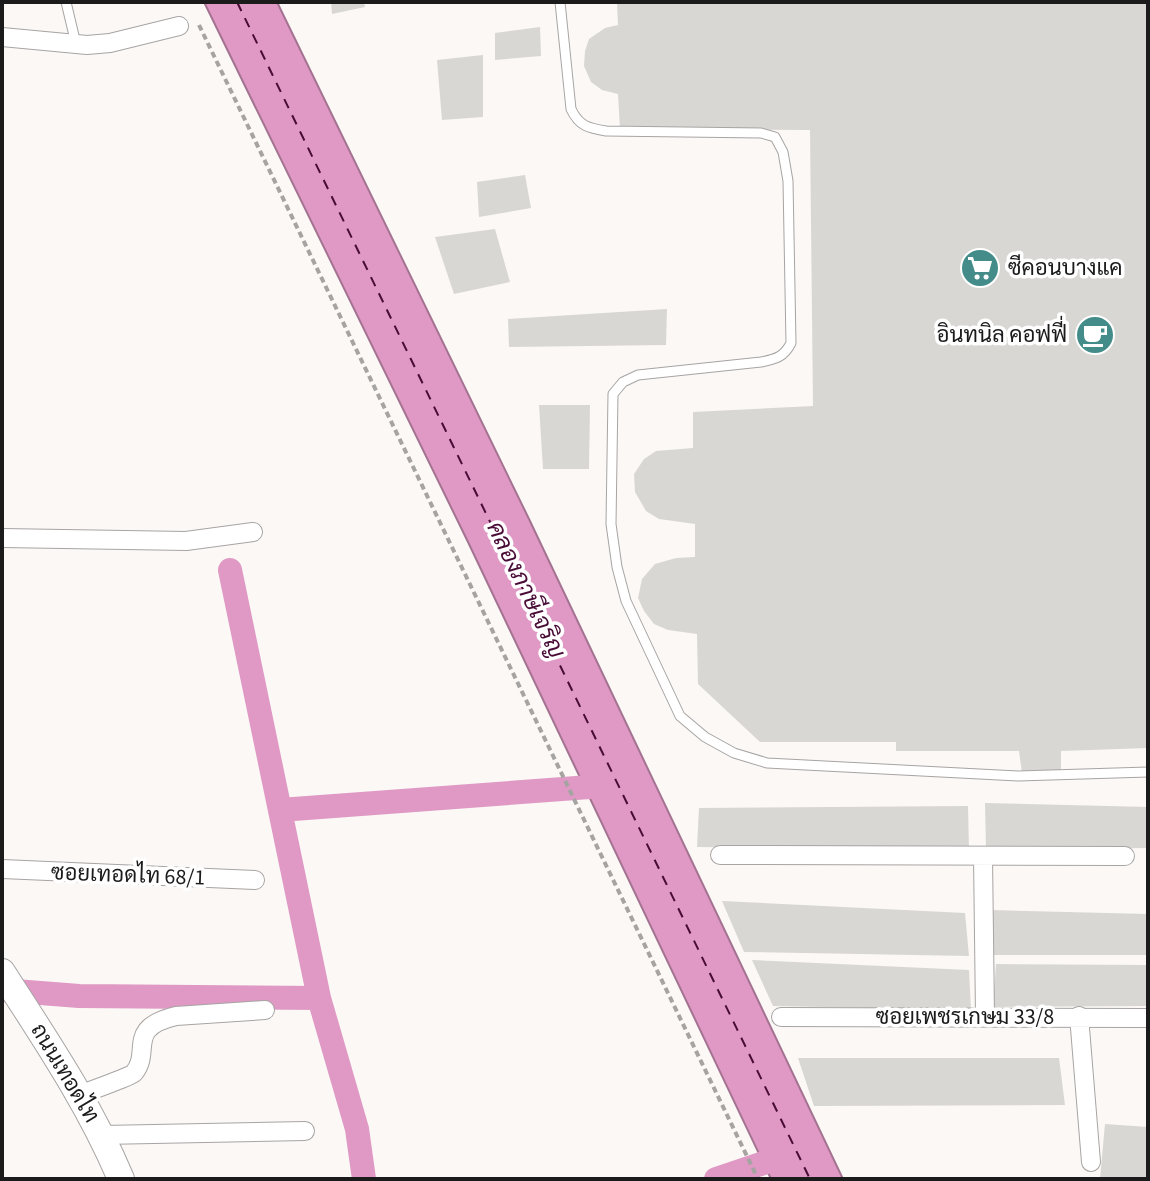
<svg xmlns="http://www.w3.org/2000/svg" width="1150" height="1181" viewBox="0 0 1150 1181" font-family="'Source Sans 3',Sarabun,sans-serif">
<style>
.water{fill:#df99c4;stroke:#a47391;stroke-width:2}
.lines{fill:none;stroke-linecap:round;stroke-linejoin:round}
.canal{stroke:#df99c4;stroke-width:24}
.ferry{stroke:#490c37;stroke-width:2;stroke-dasharray:10 8;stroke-linecap:butt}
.building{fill:#d9d7d4}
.lane-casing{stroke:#a7a4a3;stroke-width:11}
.street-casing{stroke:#a7a4a3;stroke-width:20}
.secondary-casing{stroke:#a7a4a3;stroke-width:28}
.path{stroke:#a6a4a2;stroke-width:4;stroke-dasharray:6 4;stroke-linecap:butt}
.lane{stroke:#fff;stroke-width:9}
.street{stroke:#fff;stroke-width:18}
.secondary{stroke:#fff;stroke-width:26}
.labels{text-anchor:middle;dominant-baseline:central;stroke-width:7;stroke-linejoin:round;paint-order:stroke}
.poi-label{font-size:22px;fill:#1c1b1b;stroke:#fff;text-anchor:start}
.street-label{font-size:22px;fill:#1c1b1b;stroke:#fff}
.water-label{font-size:24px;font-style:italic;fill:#490c37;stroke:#fff}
</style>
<rect width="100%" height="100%" fill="#fbf8f6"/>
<!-- water -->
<path class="water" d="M204 2H277L529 519 843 1179H771L468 542Z"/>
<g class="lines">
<!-- canal -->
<path class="canal" d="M230 570 319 998 357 1129 364 1179
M280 810 617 785
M2 990 79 996 319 998
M716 1179 793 1153"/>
<!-- ferry -->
<path class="ferry" d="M237 2 810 1179"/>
</g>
<!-- building -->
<path class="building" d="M331 2H364L365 7 332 14Z
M617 2H1148V748L1061 751V772L1022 773 1019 751H896V742H760L698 684 697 634 668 630 654 624 644 611 638 598 642 579 655 564 676 558 695 557V524L659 519 646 511 635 492 634 474 644 459 656 451 693 448V412L813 406 810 130 620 129 618 94 602 90 591 82 584 66 585 51 589 39 605 28 618 25Z
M540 27 541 56 495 60V33Z
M483 55V117L442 120 437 60Z
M525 175 531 208 479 217 477 182Z
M495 229 510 282 454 294 435 237Z
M667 309 666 345 509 347 508 319Z
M539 405H590L589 469H543Z
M985 803 1148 807V848L986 850Z
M968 806 969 850 697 847 699 808Z
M722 901 965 913 969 956 744 952Z
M991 910 1148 914V955H988Z
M752 960 969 970 971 1010 773 1006Z
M996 964 1148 965V1006L993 1007Z
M798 1058H1059L1065 1105 814 1106Z
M1105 1124 1148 1127V1179H1100Z"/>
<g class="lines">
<defs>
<path id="lane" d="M66 2 76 44
M560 2 571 109C579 126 588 128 606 131L761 133 775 137 783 152 788 181 791 343C784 357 776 359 761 362L638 375 623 382 613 394 611 524 617 567 626 601 680 716 705 737 734 753 767 763 1018 776 1148 772"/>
<path id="street" d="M2 37 87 45 110 43 179 26
M2 538 186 541 253 532
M720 855 1125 856
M983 856 985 1016
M2 869 255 880
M1079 1016 1091 1162
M781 1017 1148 1018
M80 1095C89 1091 132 1076 134 1073 152 1051 125 1028 176 1016L265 1010
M102 1135 305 1131"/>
<path id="secondary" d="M2 972C45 1039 90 1105 121 1179"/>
</defs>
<!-- lane casing -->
<use href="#lane" class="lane-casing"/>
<!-- street casing -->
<use href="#street" class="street-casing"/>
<!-- secondary casing -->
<use href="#secondary" class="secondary-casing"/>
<!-- path -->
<path class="path" d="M199 25 758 1179"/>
<!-- lane -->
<use href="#lane" class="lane"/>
<!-- street -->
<use href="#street" class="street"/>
<!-- secondary -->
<use href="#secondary" class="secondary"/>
</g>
<!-- icons -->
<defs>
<symbol id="supermarket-disc" viewBox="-11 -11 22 22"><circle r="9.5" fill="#448c89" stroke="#fff"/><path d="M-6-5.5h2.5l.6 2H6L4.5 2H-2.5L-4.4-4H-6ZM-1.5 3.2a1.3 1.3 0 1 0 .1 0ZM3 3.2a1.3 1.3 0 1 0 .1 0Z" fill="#fff"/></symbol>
<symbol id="cafe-disc" viewBox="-11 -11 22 22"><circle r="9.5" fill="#448c89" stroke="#fff"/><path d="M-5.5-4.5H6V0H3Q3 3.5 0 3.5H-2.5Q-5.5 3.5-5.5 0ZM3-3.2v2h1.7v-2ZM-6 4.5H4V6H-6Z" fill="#fff"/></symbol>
</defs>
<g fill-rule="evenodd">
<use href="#supermarket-disc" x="958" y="246" width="44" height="44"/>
<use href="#cafe-disc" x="1073" y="313" width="44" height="44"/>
</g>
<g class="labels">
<!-- poi labels -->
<g class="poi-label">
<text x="1008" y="268">ซีคอนบางแค</text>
<text x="1067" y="335" text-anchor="end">อินทนิล คอฟฟี่</text>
</g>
<!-- street labels -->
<g class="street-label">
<text transform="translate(128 875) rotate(2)">ซอยเทอดไท 68/1</text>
<text x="965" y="1017">ซอยเพชรเกษม 33/8</text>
<text transform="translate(65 1073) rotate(59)">ถนนเทอดไท</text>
</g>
<!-- water labels -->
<g class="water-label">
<text transform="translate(526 590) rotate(64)">คลองภาษีเจริญ</text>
</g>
</g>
<!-- border -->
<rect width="1150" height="1181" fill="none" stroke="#1c1b1b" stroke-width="8"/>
</svg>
